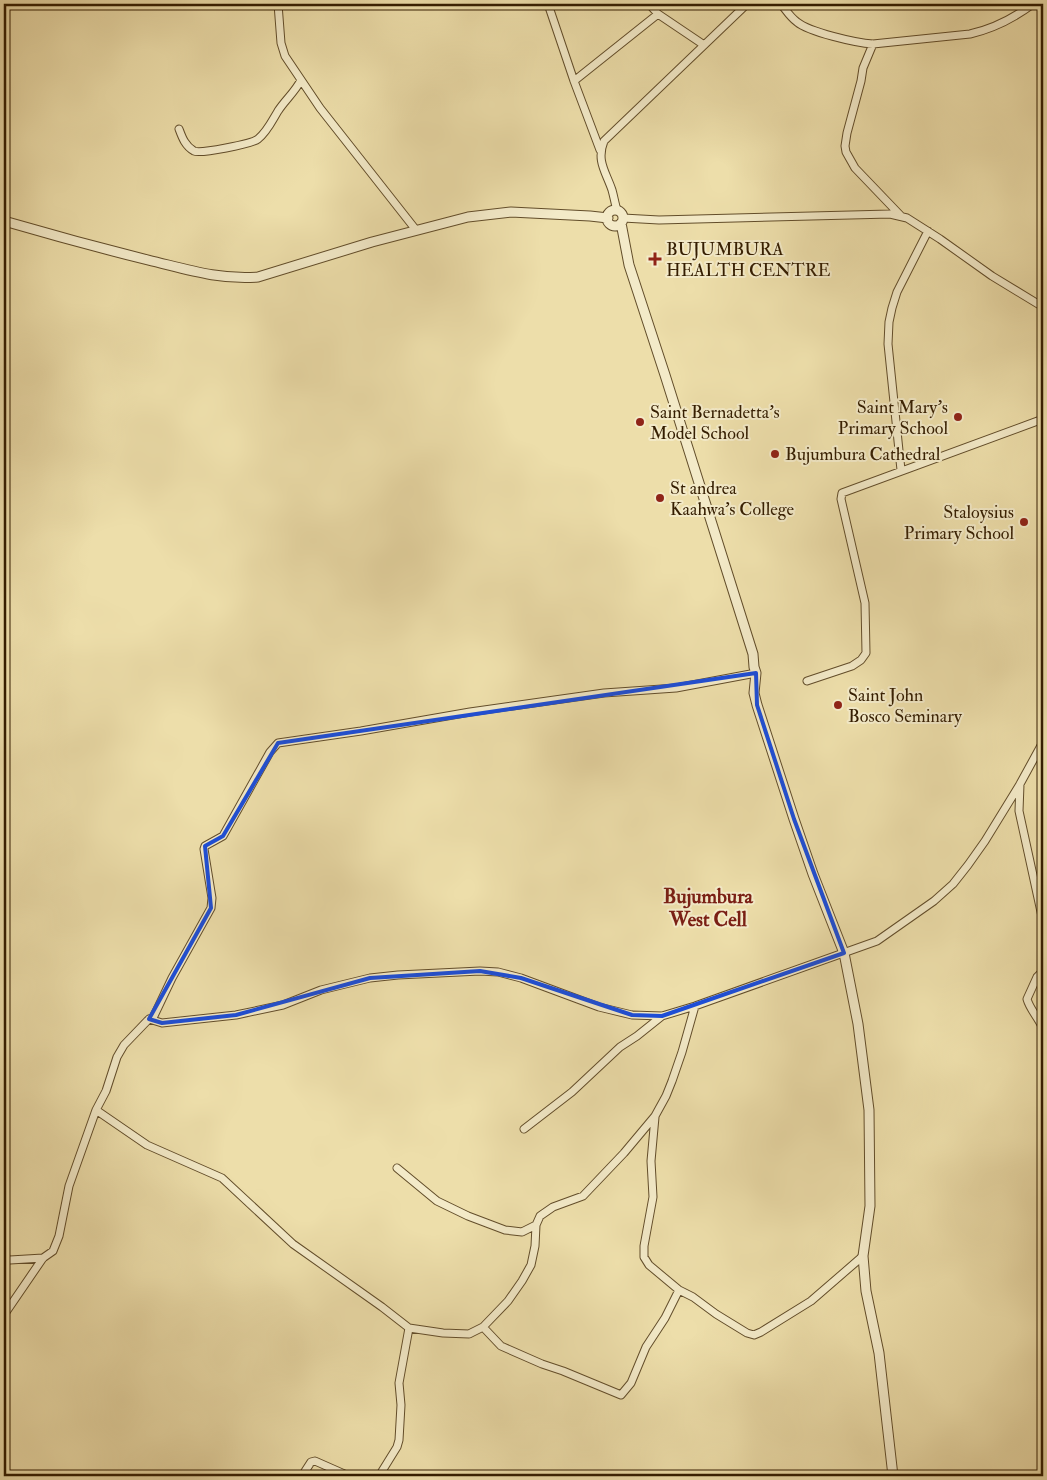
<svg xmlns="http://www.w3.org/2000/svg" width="1047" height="1480" viewBox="0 0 1047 1480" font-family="'IM FELL Double Pica',serif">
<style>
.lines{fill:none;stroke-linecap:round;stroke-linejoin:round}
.minor-casing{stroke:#624d2a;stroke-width:9}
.tertiary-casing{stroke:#624d2a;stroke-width:11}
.minor{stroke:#f3eac8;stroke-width:7}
.tertiary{stroke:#f3eac8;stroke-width:9}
.marked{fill:none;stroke:#1d4ed8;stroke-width:4;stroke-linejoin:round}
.poi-dot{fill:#8f2418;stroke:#f3eac8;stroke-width:2}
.labels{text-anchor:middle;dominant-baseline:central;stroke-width:4;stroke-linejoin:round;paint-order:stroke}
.poi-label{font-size:18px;fill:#341d00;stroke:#f3eac8;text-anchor:start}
.quarter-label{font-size:20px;font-weight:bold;fill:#7a1f14;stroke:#f3eac8}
</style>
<rect width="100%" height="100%" fill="#eddeaa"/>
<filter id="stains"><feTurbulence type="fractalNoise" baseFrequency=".004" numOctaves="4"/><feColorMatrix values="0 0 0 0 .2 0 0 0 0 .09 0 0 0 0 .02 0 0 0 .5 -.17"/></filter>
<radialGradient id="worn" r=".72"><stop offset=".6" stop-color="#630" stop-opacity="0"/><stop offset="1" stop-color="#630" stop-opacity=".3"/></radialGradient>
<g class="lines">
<defs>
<path id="minor" d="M278 4 281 43 285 56 320 108 416 230
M548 4 574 81 600 150
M649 4 658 14 704 45
M781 4C786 10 790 17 797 22 809 32 856 43 873 44L970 34C992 29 1014 18 1033 4
M873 44 863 68 861 81 847 133 845 146 846 152 855 168 901 216
M574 81 658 14
M179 129C182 137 185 146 194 151 200 154 252 144 258 139 267 132 272 121 278 111 285 100 295 92 301 80
M617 210C615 204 614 197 612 190 606 172 596 161 604 141L747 4
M623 218 659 220 890 214 907 218 940 239 992 276 1043 307
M901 470 888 344 889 322 892 308 897 292 928 231
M807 681 852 666 861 660 866 653 865 603 841 499 842 493 1043 419
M1020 784 1019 811 1043 921
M1043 971 1037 977 1027 999C1030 1010 1039 1018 1043 1029
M149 1019 153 1018 172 978 211 908 212 898 204 849 205 846 223 836 270 752 278 743 361 731 470 712 604 693 676 688 756 673
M96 1110 147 1145 222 1178 293 1244 382 1307 409 1328 443 1333 469 1334 483 1327 508 1301 522 1281 531 1265 535 1246 536 1225
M655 1117 651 1161 653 1197 644 1246V1257L649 1265 679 1290 693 1297 716 1314 747 1333 754 1335 761 1332 811 1301 863 1256
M524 1129 572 1092 620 1047 637 1036 662 1016
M397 1168 437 1201 468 1216 505 1230 522 1232 536 1225 540 1216 553 1207 583 1196 624 1153 655 1116 666 1096 672 1081 682 1052 695 1006
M4 1258 10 1260 43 1258
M4 1315 43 1258 53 1251 59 1236 69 1186 96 1110 106 1091 117 1057 124 1045 149 1019 162 1023 236 1015 283 1005 321 990 370 978 398 975 480 971 498 972 521 978 599 1007 632 1015 662 1016 695 1006 877 941 934 901 953 884 968 865 985 841 1020 784 1043 742
M483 1327 501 1346 542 1364 563 1371 621 1395 631 1383 646 1347 665 1318 679 1290
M302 1476 311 1462 315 1461 349 1476
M379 1476 397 1447 399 1440 401 1405 399 1383 409 1328"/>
<path id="tertiary" d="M607 218a8 8 0 1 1 16 0a8 8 0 1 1-16 0Z
M4 221C52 235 100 248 148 260 186 269 218 280 258 277L372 242 468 217 511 212 590 216 608 218
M621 223 629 265 665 375 753 654 754 667 756 673 754 693 757 705 794 819 813 874 844 953 858 1024 869 1110 870 1206 863 1256 866 1291 879 1353 893 1476"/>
</defs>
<!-- minor casing -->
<use href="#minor" class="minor-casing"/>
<!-- tertiary casing -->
<use href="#tertiary" class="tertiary-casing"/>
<!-- minor -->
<use href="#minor" class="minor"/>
<!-- tertiary -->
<use href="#tertiary" class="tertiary"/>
</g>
<!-- marked area -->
<path class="marked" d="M756 673 757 705 794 819 844 953 662 1016 632 1015 521 978 480 971 370 978 236 1015 162 1023 149 1019 211 908 205 846 223 836 278 743Z"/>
<!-- markers -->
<g class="poi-dot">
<path d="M652.5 251.5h5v5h5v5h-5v5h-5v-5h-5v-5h5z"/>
<circle cx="958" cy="417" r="5"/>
<circle cx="640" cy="422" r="5"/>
<circle cx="775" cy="454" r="5"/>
<circle cx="660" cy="498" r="5"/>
<circle cx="1024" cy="522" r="5"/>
<circle cx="838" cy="705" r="5"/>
</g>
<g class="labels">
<!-- poi labels -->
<g class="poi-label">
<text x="666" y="249">BUJUMBURA<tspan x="666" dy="21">HEALTH CENTRE</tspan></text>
<text x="948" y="407" text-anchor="end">Saint Mary's<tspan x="948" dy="21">Primary School</tspan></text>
<text x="650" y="412">Saint Bernadetta's<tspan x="650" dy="21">Model School</tspan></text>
<text x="785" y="454">Bujumbura Cathedral</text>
<text x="670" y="488">St andrea<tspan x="670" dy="21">Kaahwa's College</tspan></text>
<text x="1014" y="512" text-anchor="end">Staloysius<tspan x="1014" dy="21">Primary School</tspan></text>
<text x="848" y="695">Saint John<tspan x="848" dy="21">Bosco Seminary</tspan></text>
</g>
<!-- quarter labels -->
<g class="quarter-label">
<text x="708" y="896">Bujumbura<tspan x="708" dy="23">West Cell</tspan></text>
</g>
</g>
<!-- margin -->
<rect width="1047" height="1480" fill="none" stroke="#eddeaa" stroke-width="20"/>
<rect x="5" y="5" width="1037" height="1470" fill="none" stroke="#341d00" stroke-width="2.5"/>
<rect x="10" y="10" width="1027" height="1460" fill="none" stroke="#341d00"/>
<rect width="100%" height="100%" filter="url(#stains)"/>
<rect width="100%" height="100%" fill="url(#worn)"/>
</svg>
